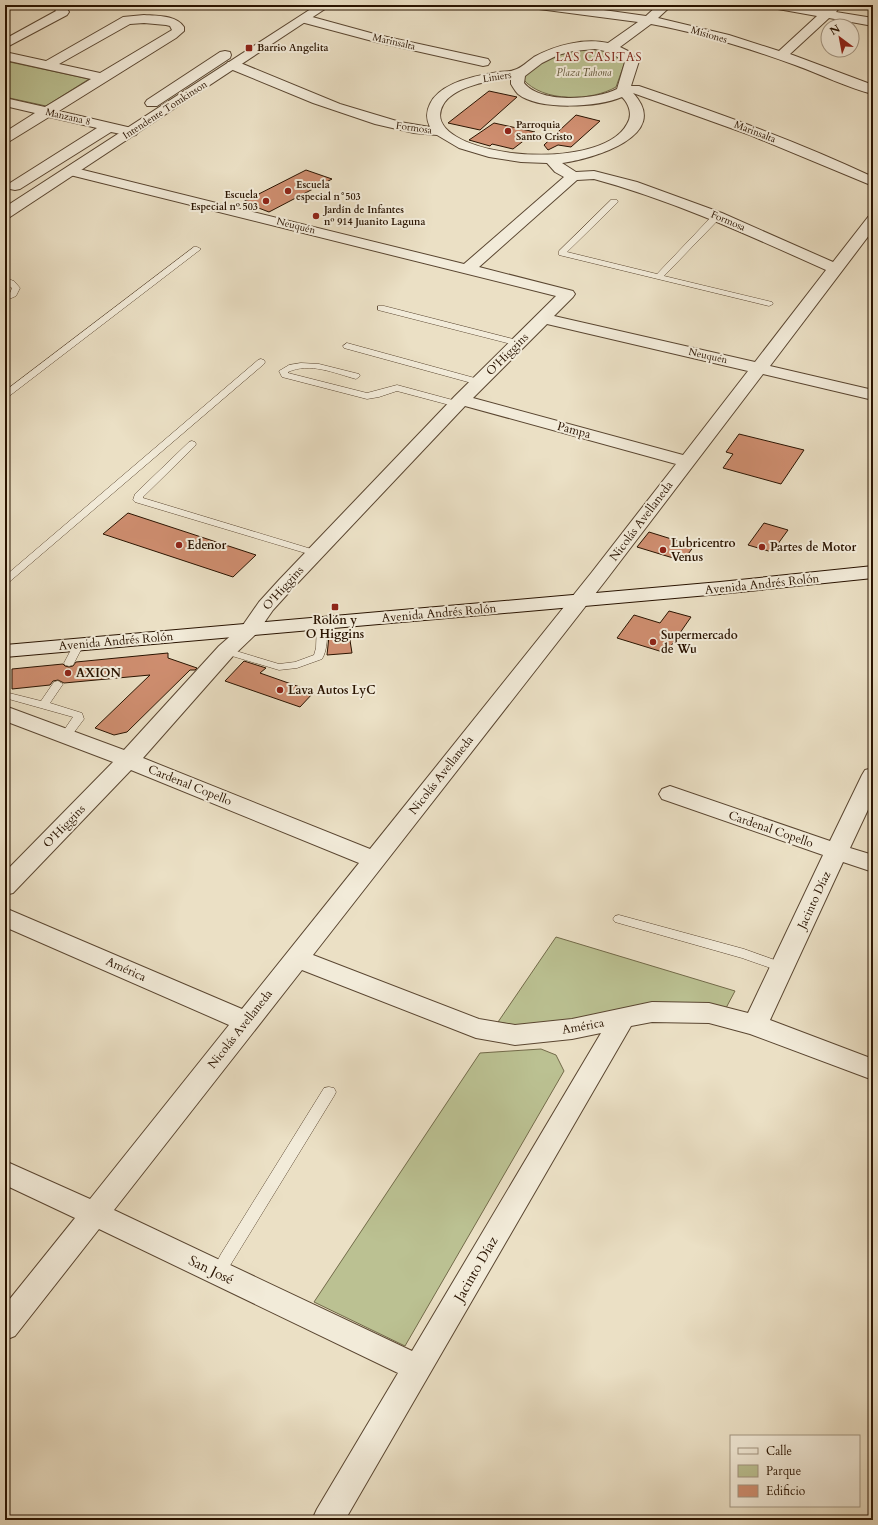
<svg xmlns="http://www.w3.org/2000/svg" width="878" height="1525" viewBox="0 0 878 1525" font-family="Cardo,serif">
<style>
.green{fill:#bbc192;stroke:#726a49}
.building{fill:#cf8e70;stroke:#291300}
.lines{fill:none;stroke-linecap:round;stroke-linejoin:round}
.service-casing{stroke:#5a4631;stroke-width:1}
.minor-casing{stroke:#5a4631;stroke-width:2}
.tertiary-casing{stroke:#5a4631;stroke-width:2}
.secondary-casing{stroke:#291300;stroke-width:2}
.service{fill:#f2ebd9;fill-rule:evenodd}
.minor{fill:#f2ebd9;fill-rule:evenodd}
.tertiary{fill:#f2ebd9;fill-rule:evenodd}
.secondary{fill:#f2ebd9;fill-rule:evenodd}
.poi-dot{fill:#8f2418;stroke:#f2ebd9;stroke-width:1.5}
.labels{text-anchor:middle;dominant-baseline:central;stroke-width:4;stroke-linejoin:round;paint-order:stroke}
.far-street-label{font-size:10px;fill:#291300;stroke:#f2ebd9}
.far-poi-label{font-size:10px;font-weight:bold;fill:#291300;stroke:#f2ebd9;text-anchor:start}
.far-park-label{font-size:10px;font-style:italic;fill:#5c5033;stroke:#f2ebd9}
.far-quarter-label{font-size:12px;letter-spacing:1px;fill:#7a1f14;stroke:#f2ebd9}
.street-label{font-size:12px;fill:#291300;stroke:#f2ebd9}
.poi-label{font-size:12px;font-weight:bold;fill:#291300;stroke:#f2ebd9;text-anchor:start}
.near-street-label{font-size:14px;fill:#291300;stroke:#f2ebd9}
</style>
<rect width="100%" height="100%" fill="#ebe0c5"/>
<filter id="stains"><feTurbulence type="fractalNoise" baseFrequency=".005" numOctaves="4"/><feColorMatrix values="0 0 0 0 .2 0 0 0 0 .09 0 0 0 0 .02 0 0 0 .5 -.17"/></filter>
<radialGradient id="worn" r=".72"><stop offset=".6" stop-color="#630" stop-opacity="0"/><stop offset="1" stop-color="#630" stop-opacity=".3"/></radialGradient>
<!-- green -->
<path class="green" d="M584 48 607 50 626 59 616 87C592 101 543 103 523 79 526 63 569 52 584 48Z
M5 61 89 79 46 106 5 97Z
M556 937 735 991 726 1008 531 1028 498 1022Z
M541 1049 556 1055 564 1071 405 1346 314 1302 480 1053Z"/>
<!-- building -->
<path class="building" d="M489 91 517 97 480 130 448 123Z
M576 115 600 121 571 147 558 145 548 150 544 145Z
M494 123 535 132 513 149 492 144 490 146 469 140Z
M306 170 332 179 269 212 243 202Z
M739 434 804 450 781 484 723 468 733 454 726 452Z
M128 513 256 555 233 577 103 534Z
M764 523 788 530 772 552 748 545Z
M649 532 694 546 683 561 637 547Z
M669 611 691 617 666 653 617 638 634 615 660 623Z
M349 634 352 653 327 655 329 636Z
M168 653V658L197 668 195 670H190L127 732 114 735 95 728 150 675 64 683 58 680 53 681 50 685 12 689V669L63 664 65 666 69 667 73 666 76 662Z
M244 661 266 668 260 673 314 692 300 707 225 681Z"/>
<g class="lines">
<defs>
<path id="service" d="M611 200H617L618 202 567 252 657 274 714 214H720V218L664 276 772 302 773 304 769 306 559 255V251Z
M194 247H197L201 249 8 397 5 398V391Z
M5 278 14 281 20 288 16 296 5 301V296L10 293 12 288 5 283Z
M378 306H384L521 341 522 343 521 345H515L378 310Z
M347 343 482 380 483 382 479 385 344 348 343 346Z
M261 359 264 360 265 362 264 364 8 583 5 584V576L258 360Z
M301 363 319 364 359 374 360 376 356 379C334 373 310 362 288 372V373L367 393 397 385 460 402 461 404 457 407 397 391 379 397 367 399 282 377 279 371 289 365Z
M192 441 195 442 196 444 195 446 143 497V498L318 551 320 553 318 555H312L135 502 133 500 135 494 189 442Z
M322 620 327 623C327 635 328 649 322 659L297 668 279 670 222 653 221 651 226 648 279 664 295 662 314 655 316 648 317 623Z
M79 641 84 644 73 665 69 666 65 665 64 663 75 642Z
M58 681 63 684 50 703 82 713 84 719 69 739H61L60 736 73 717 5 698V692L41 701 54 682Z
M619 915 744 949 786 964 788 967 786 970 782 972 742 958 615 922 613 919 615 916Z
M329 1087 334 1088 336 1092 334 1096 223 1277 218 1279 213 1277 211 1273 221 1254 324 1088Z"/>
<path id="minor" d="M52 5H65L69 12 67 15 5 48V39L56 11Z
M533 5H568L646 16 658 5H672L658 18 729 35 779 51 817 16 778 9 774 8 772 5H799L824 10 829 5H839L840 7 836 12 873 18V26L829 18 790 54 873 85V94C848 88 820 74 795 65 748 48 700 33 651 24L620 47 628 51 639 61 631 86H639C718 113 797 141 873 177V186L750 135 633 93C673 136 592 159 562 163L576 172 594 171 637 182 722 213 833 262 868 217 873 215V230L770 366 873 390V400L763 374 606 580 313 955 479 1019 515 1025 572 1019 652 1002 709 1003 748 1013 823 855 662 799 659 794 662 789 670 786 830 841 862 775 865 770 873 768V799L850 848 873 855V872L843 862 770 1020 873 1059V1080L750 1034 709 1023 652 1022 631 1026 345 1520H312L317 1509 398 1373 99 1229 15 1336 5 1340V1305L75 1218 5 1185V1161L90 1199 229 1025 5 927V908L242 1009 359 863 131 770 13 893 5 895V872L113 762 5 721V706L124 750 219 646 243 625 259 602 279 580 455 396 556 296 66 174 64 171 66 168 71 167 464 264 564 177 555 172 547 163 521 162 489 157 459 148 437 135 414 133 375 124 313 103 228 68 226 65 228 62H238L340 104 400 122 430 127C426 119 426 112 430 104 440 82 478 75 499 72 504 71 510 72 514 70 522 68 528 61 534 57 556 45 584 38 608 43L638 22 539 9 535 8ZM595 49 610 52 625 62 617 89C595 100 541 104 524 83L525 76 542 63 558 55 573 51ZM503 79H511V84C513 87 515 91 518 94 539 111 599 107 622 97 629 104 633 115 627 124 599 177 415 155 443 105 452 88 486 81 503 79ZM594 179C675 201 750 236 826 270L755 362 554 316 573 297 575 294 573 291 479 267 577 180ZM547 324 748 371 683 455 473 398ZM465 406 676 464 592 572 370 849 143 758 233 656 257 633 273 610 293 588ZM302 970 476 1038 515 1045 572 1039 601 1033 412 1351 114 1210Z
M144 15C158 16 176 15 184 27V31L176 38 59 111 136 129 138 132 136 135 131 136 111 132 20 189 15 190 10 189 8 186 10 183 97 128 49 117 10 141 5 142V132L35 113 5 106V98L45 107 91 79 5 60V52L46 61 123 17ZM144 23 166 25 170 26 172 30 100 73 59 64 130 24Z
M305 15 378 35 488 59 490 62 488 65 483 66 376 42 301 22 299 19 301 16Z
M225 51 230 52 231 55 230 58 157 106H147L145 103 147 100 220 52Z"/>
<path id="tertiary" d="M317 5H331L10 217 5 218V207Z"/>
<path id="secondary" d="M873 566V578L720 594 5 657V645L720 582Z"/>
</defs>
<!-- service casing -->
<use href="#service" class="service-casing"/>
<!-- minor casing -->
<use href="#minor" class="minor-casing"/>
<!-- tertiary casing -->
<use href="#tertiary" class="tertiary-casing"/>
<!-- secondary casing -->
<use href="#secondary" class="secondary-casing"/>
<!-- service -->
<use href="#service" class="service"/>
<!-- minor -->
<use href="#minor" class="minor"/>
<!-- tertiary -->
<use href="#tertiary" class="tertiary"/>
<!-- secondary -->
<use href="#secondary" class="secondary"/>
</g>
<!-- markers -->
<g class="poi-dot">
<rect x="245" y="44" width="8" height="8" rx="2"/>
<circle cx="508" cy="131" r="4"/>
<circle cx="288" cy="191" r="4"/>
<circle cx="266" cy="201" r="4"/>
<circle cx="316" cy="216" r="4"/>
<circle cx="179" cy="545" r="4"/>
<circle cx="762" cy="547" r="4"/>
<circle cx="663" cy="550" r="4"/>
<rect x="331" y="603" width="8" height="8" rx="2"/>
<circle cx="653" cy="642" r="4"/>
<circle cx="68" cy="673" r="4"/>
<circle cx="280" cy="690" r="4"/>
</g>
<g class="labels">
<!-- far-street labels -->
<g class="far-street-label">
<text transform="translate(709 35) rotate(16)">Misiones</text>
<text transform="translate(394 42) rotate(13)">Marinsalta</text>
<text transform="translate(497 77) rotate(-9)">Liniers</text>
<text transform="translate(165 110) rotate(-33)">Intendente Tomkinson</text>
<text transform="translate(68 117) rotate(13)">Manzana 8</text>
<text transform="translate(414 128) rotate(8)">Formosa</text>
<text transform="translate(755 132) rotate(21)">Marinsalta</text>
<text transform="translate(728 221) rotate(23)">Formosa</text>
<text transform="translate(296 226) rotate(14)">Neuquén</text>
<text transform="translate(708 356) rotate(13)">Neuquén</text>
</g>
<!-- far-poi labels -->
<g class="far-poi-label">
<text x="257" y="48">Barrio Angelita</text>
<text x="516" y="125">Parroquia<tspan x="516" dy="12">Santo Cristo</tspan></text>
<text x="296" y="185">Escuela<tspan x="296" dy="12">especial n°503</tspan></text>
<text x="258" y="195" text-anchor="end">Escuela<tspan x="258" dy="12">Especial nº 503</tspan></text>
<text x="324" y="210">Jardín de Infantes<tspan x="324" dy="12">nº 914 Juanito Laguna</tspan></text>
</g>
<!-- far-park labels -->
<g class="far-park-label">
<text x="584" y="73">Plaza Tahona</text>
</g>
<!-- far-quarter labels -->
<g class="far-quarter-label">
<text x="599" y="57">LAS CASITAS</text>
</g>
<!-- street labels -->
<g class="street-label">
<text transform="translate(507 354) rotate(-45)">O'Higgins</text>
<text transform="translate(574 430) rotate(15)">Pampa</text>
<text transform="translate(641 521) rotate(-53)">Nicolás Avellaneda</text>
<text transform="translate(762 584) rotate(-6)">Avenida Andrés Rolón</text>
<text transform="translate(283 588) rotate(-48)">O'Higgins</text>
<text transform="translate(439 613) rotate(-5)">Avenida Andrés Rolón</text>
<text transform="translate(116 641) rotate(-5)">Avenida Andrés Rolón</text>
<text transform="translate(441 775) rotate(-52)">Nicolás Avellaneda</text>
<text transform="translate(190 785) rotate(22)">Cardenal Copello</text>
<text transform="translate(64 826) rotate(-46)">O'Higgins</text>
<text transform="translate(771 829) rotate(19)">Cardenal Copello</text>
<text transform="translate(814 900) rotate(-65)">Jacinto Díaz</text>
<text transform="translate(126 969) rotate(24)">América</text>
<text transform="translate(583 1026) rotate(-10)">América</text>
<text transform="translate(240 1029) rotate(-52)">Nicolás Avellaneda</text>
</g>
<!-- poi labels -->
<g class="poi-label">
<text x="671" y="543">Lubricentro<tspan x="671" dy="14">Venus</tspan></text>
<text x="187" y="545">Edenor</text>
<text x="770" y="547">Partes de Motor</text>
<text x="335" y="620" text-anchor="middle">Rolón y<tspan x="335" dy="14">O Higgins</tspan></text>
<text x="661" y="635">Supermercado<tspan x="661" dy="14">de Wu</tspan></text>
<text x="76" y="673">AXION</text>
<text x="288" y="690">Lava Autos LyC</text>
</g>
<!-- near-street labels -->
<g class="near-street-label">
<text transform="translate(476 1269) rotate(-60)">Jacinto Díaz</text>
<text transform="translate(211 1270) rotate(26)">San José</text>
</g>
</g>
<!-- margin -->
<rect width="878" height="1525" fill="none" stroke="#ebe0c5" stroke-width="20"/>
<rect x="6" y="6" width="866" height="1513" fill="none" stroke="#291300" stroke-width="2"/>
<rect x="10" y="10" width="858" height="1505" fill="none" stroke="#291300"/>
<!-- legend -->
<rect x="730" y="1435" width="130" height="72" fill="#f2ebd9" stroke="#a29582"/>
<rect x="738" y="1448" width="20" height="6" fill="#f2ebd9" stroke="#a29582"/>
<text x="766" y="1455" font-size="12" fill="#291300">Calle</text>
<rect x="738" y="1465" width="20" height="12" fill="#bbc192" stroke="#a29582"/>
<text x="766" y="1475" font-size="12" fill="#291300">Parque</text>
<rect x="738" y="1485" width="20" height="12" fill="#cf8e70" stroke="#a29582"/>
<text x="766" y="1495" font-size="12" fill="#291300">Edificio</text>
<!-- north arrow -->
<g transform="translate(840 38) rotate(328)"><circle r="19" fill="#f2ebd9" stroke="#a29582"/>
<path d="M0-3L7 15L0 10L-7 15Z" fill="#8f2418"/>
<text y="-6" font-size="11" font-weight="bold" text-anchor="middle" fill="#291300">N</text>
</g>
<rect width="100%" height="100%" filter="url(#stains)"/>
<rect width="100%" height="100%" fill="url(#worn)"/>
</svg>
